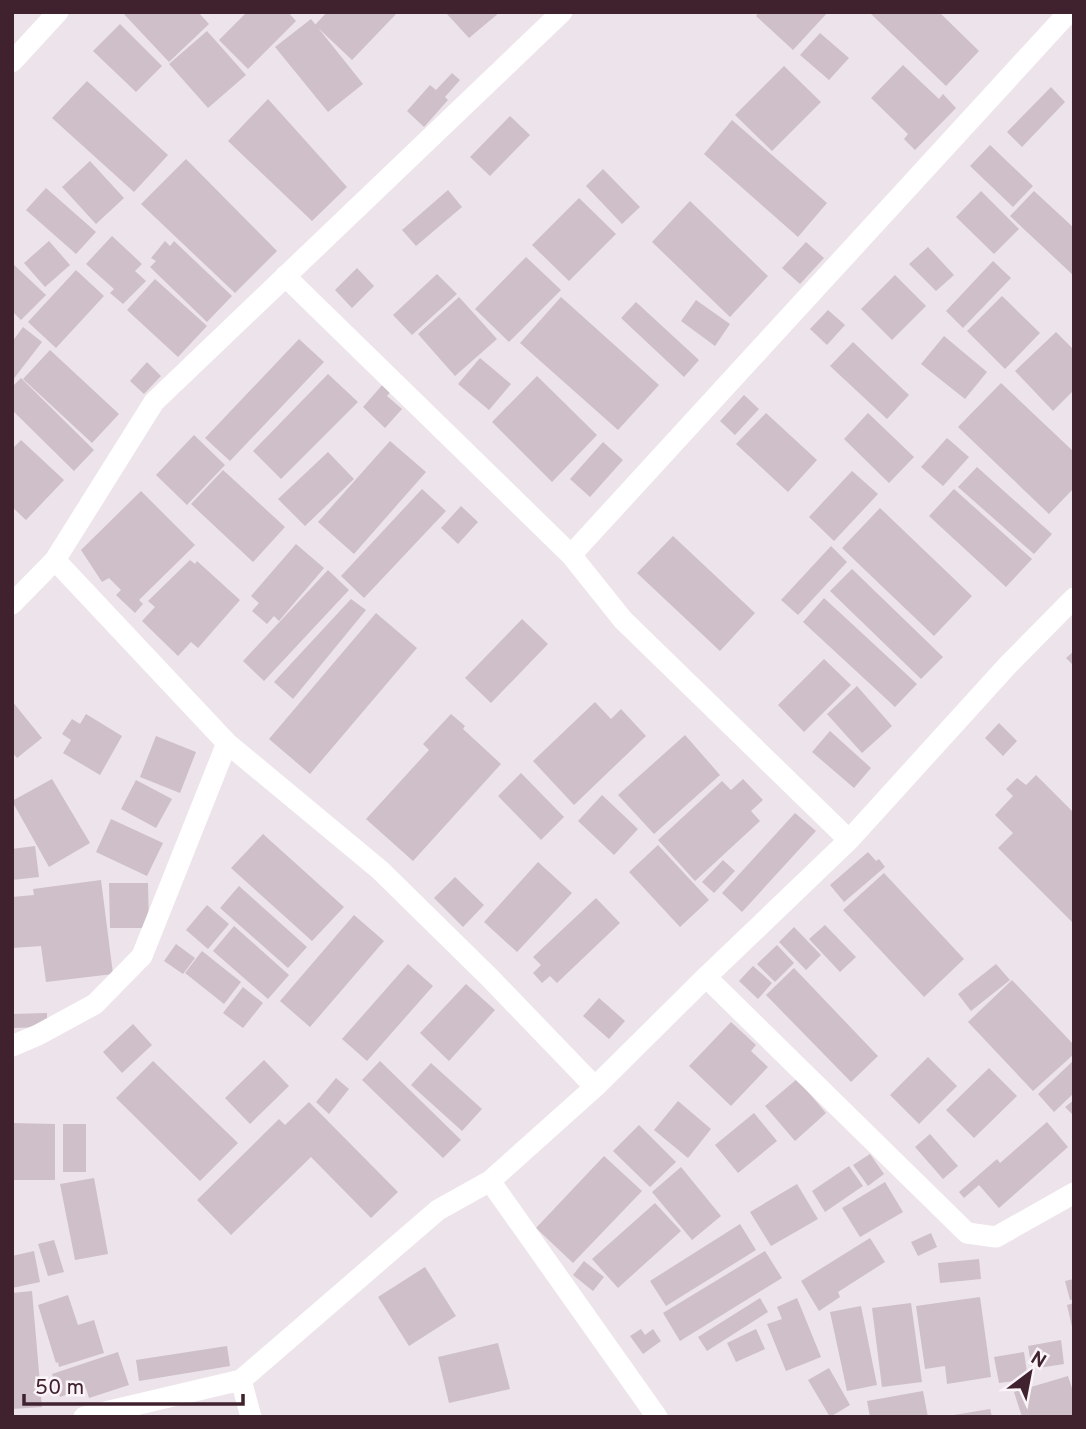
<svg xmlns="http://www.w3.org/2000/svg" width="1086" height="1429" viewBox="0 0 1086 1429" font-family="Overpass,sans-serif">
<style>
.building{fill:#cebfc8}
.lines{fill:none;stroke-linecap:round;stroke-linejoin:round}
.street{stroke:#fff;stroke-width:21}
</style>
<rect width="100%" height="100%" fill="#ede3ea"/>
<!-- building -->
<path class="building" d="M122 12H198L209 24 169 62Z
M247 12H288L296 21 248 69 219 40Z
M327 12H398L352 60 315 25Z
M449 12H500L469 38 447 14Z
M759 12H828L793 50 756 16Z
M869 12H939L979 51 946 86Z
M311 19 363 84 328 112 275 47Z
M120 24 162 66 136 92 93 51Z
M207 31 246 75 208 108 169 64Z
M820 33 849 58 829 80 800 55Z
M903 65 939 99 943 94 956 108 915 150 904 139 908 134 871 98Z
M784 66 821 102 772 151 735 115Z
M452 73 460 80 445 97 448 100 424 127 407 111 430 85 436 90Z
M87 81 168 155 134 192 52 118Z
M1051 87 1065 102 1022 147 1007 132Z
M268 99 347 187 312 221 228 141Z
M510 116 530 135 490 176 470 157Z
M732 120 827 203 798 237 704 154Z
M990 145 1033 186 1013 207 970 166Z
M186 159 277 251 235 293 141 204Z
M90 161 124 198 96 224 62 187Z
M603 169 640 207 622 224 586 186Z
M46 188 96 232 76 254 26 210Z
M448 190 462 207 416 246 402 230Z
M981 191 1019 229 994 254 956 217Z
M1034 191 1074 228V276L1010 216Z
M579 198 616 234 569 281 532 245Z
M690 201 768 276 730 317 652 242Z
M112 236 142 264 135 271 146 281 123 304 110 293 114 289 86 264Z
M49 241 70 265 45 287 24 263Z
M165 241 170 246 174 241 232 296 207 322 150 267 156 261 151 258Z
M806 242 824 258 800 284 782 268Z
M928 247 954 275 936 291 909 264Z
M526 257 561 290 509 342 475 309Z
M993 261 1011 278 963 328 946 311Z
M12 263 46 295 21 320 12 311Z
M357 268 374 286 352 308 335 290Z
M76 270 104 296 56 348 28 322Z
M437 274 457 294 412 335 393 315Z
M895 275 926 306 892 340 861 309Z
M155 279 207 326 178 357 127 310Z
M1002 296 1040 333 1005 369 967 331Z
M459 297 497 339 455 376 418 334Z
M561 297 659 385 618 430 520 343Z
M696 300 730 324 715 346 681 321Z
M636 302 699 360 684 377 621 318Z
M828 310 845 325 827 345 810 329Z
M23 327 42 342 12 381V342Z
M1056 332 1074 350V390L1053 411 1015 371Z
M944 336 987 372 965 399 921 364Z
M299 339 324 362 230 461 205 438Z
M853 342 909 395 887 419 830 366Z
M50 350 119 414 92 443 23 379Z
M480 358 511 384 489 410 458 384Z
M147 362 161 376 144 394 130 381Z
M328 374 358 402 281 479 253 451Z
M537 376 597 435 552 482 492 422Z
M21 378 94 450 74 471 12 410V387Z
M384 383 392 390 387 396 402 409 385 428 363 407Z
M1001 383 1074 452V488L1049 514 958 427Z
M744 395 759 409 735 435 720 421Z
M766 413 817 460 788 492 736 444Z
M868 413 914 457 889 483 844 439Z
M194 435 225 465 187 505 156 475Z
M947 438 969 457 943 486 921 467Z
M21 440 64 480 26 520 12 507V449Z
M390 441 426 472 354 554 318 522Z
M603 442 623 460 590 497 570 479Z
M328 452 354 479 305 526 278 499Z
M977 467 1052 534 1034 554 958 487Z
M223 470 285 527 253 562 191 504Z
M852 471 878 494 834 541 809 517Z
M422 489 446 511 364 598 341 576Z
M954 489 1032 559 1006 587 929 516Z
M141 491 195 545 139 600 143 604 135 613 116 595 121 590 109 578 102 582 81 550Z
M461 506 478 522 458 544 441 528Z
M880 508 972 596 934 636 842 548Z
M673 536 755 613 720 651 637 573Z
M296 544 324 568 279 621 274 616 267 624 252 611 259 603 251 596Z
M831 546 847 562 798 615 781 600Z
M190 560 195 564 197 561 240 600 198 648 191 642 178 656 142 621 155 607 148 601Z
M852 569 943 657 921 679 830 591Z
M328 570 349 590 264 681 243 661Z
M824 598 917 684 895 707 803 622Z
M351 599 366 610 293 699 274 682Z
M376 613 417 648 310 774 269 739Z
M522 619 548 644 491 703 465 678Z
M1074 651V666L1066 658Z
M824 659 851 685 804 732 778 705Z
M857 686 892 726 862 753 827 714Z
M12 701 42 738 17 758 12 752Z
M595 702 611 719 621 709 646 736 574 805 533 761Z
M86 714 122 736 100 775 63 753 71 740 62 734 72 719 80 724Z
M451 714 465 726 463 729 501 764 413 861 366 819 429 750 423 744Z
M999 723 1017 741 1003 756 985 738Z
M830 731 871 768 854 788 812 752Z
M685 735 720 775 654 834 618 795Z
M156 736 196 752 180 793 140 777Z
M521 773 564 817 541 840 498 796Z
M1036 775 1074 813V924L998 848 1013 833 995 815 1013 796 1006 789 1017 778 1026 785Z
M52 779 90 843 49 867 12 801Z
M743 779 763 800 751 811 760 821 695 881 658 840 722 781 731 790Z
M136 780 172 799 156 828 121 809Z
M602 795 638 829 614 855 578 821Z
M795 813 816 831 742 912 722 893Z
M111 819 163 843 147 876 96 852Z
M263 834 344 907 312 941 231 868Z
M658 845 709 900 680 927 629 872Z
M35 846 39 877 12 880V849Z
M868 852 876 861 879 859 885 867 844 902 830 885Z
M723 860 735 871 714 893 702 882Z
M538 862 572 893 517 952 484 922Z
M884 873 964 959 924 997 843 910Z
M455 877 484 905 463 927 434 898Z
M101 880 113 974 46 982 41 946 12 948V897L34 895 33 889Z
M109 883H148L149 928H110Z
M239 886 307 947 288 968 220 908Z
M596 898 620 923 557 983 550 976 542 983 533 973 541 965 533 957Z
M207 905 229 924 208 949 186 930Z
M354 915 384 941 310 1027 280 1001Z
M825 925 856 957 840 972 809 939Z
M234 926 289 975 268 999 213 951Z
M794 927 821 955 806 970 779 942Z
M176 944 195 958 183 974 164 961Z
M777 945 794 963 775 982 757 964Z
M202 951 241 982 224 1004 185 973Z
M408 964 433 986 367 1061 342 1039Z
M996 964 1010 980 971 1011 958 994Z
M753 966 772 983 758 999 739 981Z
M794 968 878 1056 851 1082 766 995Z
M1012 980 1074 1045V1054L1033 1091 968 1022Z
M466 984 495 1010 449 1061 420 1033Z
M243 987 263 1003 243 1028 223 1013Z
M599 998 625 1021 609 1039 583 1016Z
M47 1013V1027L12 1028V1014Z
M731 1022 756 1045 751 1051 768 1067 731 1106 689 1066Z
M133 1024 152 1045 122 1073 103 1052Z
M928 1057 957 1086 919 1124 890 1095Z
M264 1060 289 1086 250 1124 225 1098Z
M1074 1060V1093L1054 1112 1038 1094Z
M153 1061 238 1143 200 1181 116 1098Z
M380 1061 461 1140 443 1158 362 1080Z
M431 1063 482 1109 462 1131 411 1085Z
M989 1068 1017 1096 974 1138 946 1110Z
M336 1078 349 1089 329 1114 316 1102Z
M797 1079 826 1113 795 1141 765 1106Z
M1074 1100V1116L1065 1107Z
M678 1101 711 1129 688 1158 654 1130Z
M309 1102 398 1192 371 1218 311 1157 231 1235 197 1200 279 1119 285 1125Z
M754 1113 777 1141 738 1173 715 1145Z
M1047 1122 1068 1147 999 1208 979 1185 964 1198 959 1192 997 1159 1000 1163Z
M12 1123 55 1124V1180H12Z
M63 1124H86V1172H63Z
M639 1125 676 1162 650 1187 613 1151Z
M930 1134 958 1166 943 1179 915 1147Z
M870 1154 884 1174 868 1186 853 1165Z
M604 1156 642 1191 573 1263 536 1228Z
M849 1166 863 1186 825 1212 812 1191Z
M681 1167 721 1216 692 1240 652 1192Z
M94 1178 108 1254 75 1260 60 1184Z
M885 1182 903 1212 860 1237 842 1208Z
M797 1184 818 1219 771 1246 750 1212Z
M655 1203 681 1231 618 1288 592 1259Z
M740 1224 756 1250 666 1306 650 1281Z
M931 1233 937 1247 918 1256 911 1242Z
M870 1238 885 1262 838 1292 840 1297 819 1311 801 1281Z
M54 1240 64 1272 48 1276 38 1244Z
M34 1251 40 1282 12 1288V1256Z
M765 1251 782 1278 680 1341 663 1313Z
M979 1259 981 1279 940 1283 938 1263Z
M584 1261 604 1277 593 1291 573 1275Z
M425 1267 456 1316 409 1346 378 1297Z
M1074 1279V1299L1070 1300 1065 1281Z
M32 1291 42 1407 12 1409V1293Z
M68 1295 78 1325 94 1320 104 1353 59 1367 58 1362 56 1363 38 1305Z
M980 1297 991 1377 947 1384 945 1366 925 1369 916 1306Z
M760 1298 768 1312 707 1351 698 1337Z
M797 1298 821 1357 786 1371 767 1324 782 1319 777 1307Z
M911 1303 922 1382 882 1387 872 1308Z
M1074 1303V1331H1073L1067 1305Z
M861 1306 877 1385 847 1391 830 1312Z
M641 1329 645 1335 653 1329 661 1341 643 1354 630 1336Z
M756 1329 765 1349 736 1362 727 1343Z
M1061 1340 1064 1364 1032 1369 1028 1346Z
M498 1343 510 1389 449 1403 438 1357Z
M227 1346 230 1366 139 1381 136 1360Z
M118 1352 129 1385 89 1398 86 1388 60 1397 52 1374Z
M1024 1352 1028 1379 999 1383 994 1357Z
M829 1368 850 1405 830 1417 808 1380Z
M1068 1376 1074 1394V1417H1022L1014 1392Z
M923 1391 928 1417H870L867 1401Z
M990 1409 992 1417H955L954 1415Z"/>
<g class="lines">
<!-- street -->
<path class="street" d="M12 62 58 12
M285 276 571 555 623 620 849 840
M571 555 1069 12
M55 560 227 743 380 870 489 977 595 1087
M12 604 55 560 154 402 562 12
M706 977 967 1233 996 1237 1074 1193
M12 1046 38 1035 95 1004 142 956 227 743
M490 1181 657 1417
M241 1380 251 1417
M84 1417 241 1380 438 1210 490 1181 595 1087 706 977 849 840 1007 666 1074 598"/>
</g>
<!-- border -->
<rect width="1086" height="1429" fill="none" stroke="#40222f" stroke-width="28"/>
<!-- north arrow -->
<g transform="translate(1030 1373) rotate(32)" stroke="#faf4f8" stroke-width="5" paint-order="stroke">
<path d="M0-5L12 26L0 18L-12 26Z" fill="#40222f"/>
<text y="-10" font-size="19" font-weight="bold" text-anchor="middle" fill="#40222f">N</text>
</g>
<!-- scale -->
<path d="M24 1394v10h219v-10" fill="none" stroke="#40222f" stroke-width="3.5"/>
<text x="35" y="1394" font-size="21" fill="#40222f" stroke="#faf4f8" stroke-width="5" paint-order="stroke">50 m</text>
</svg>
